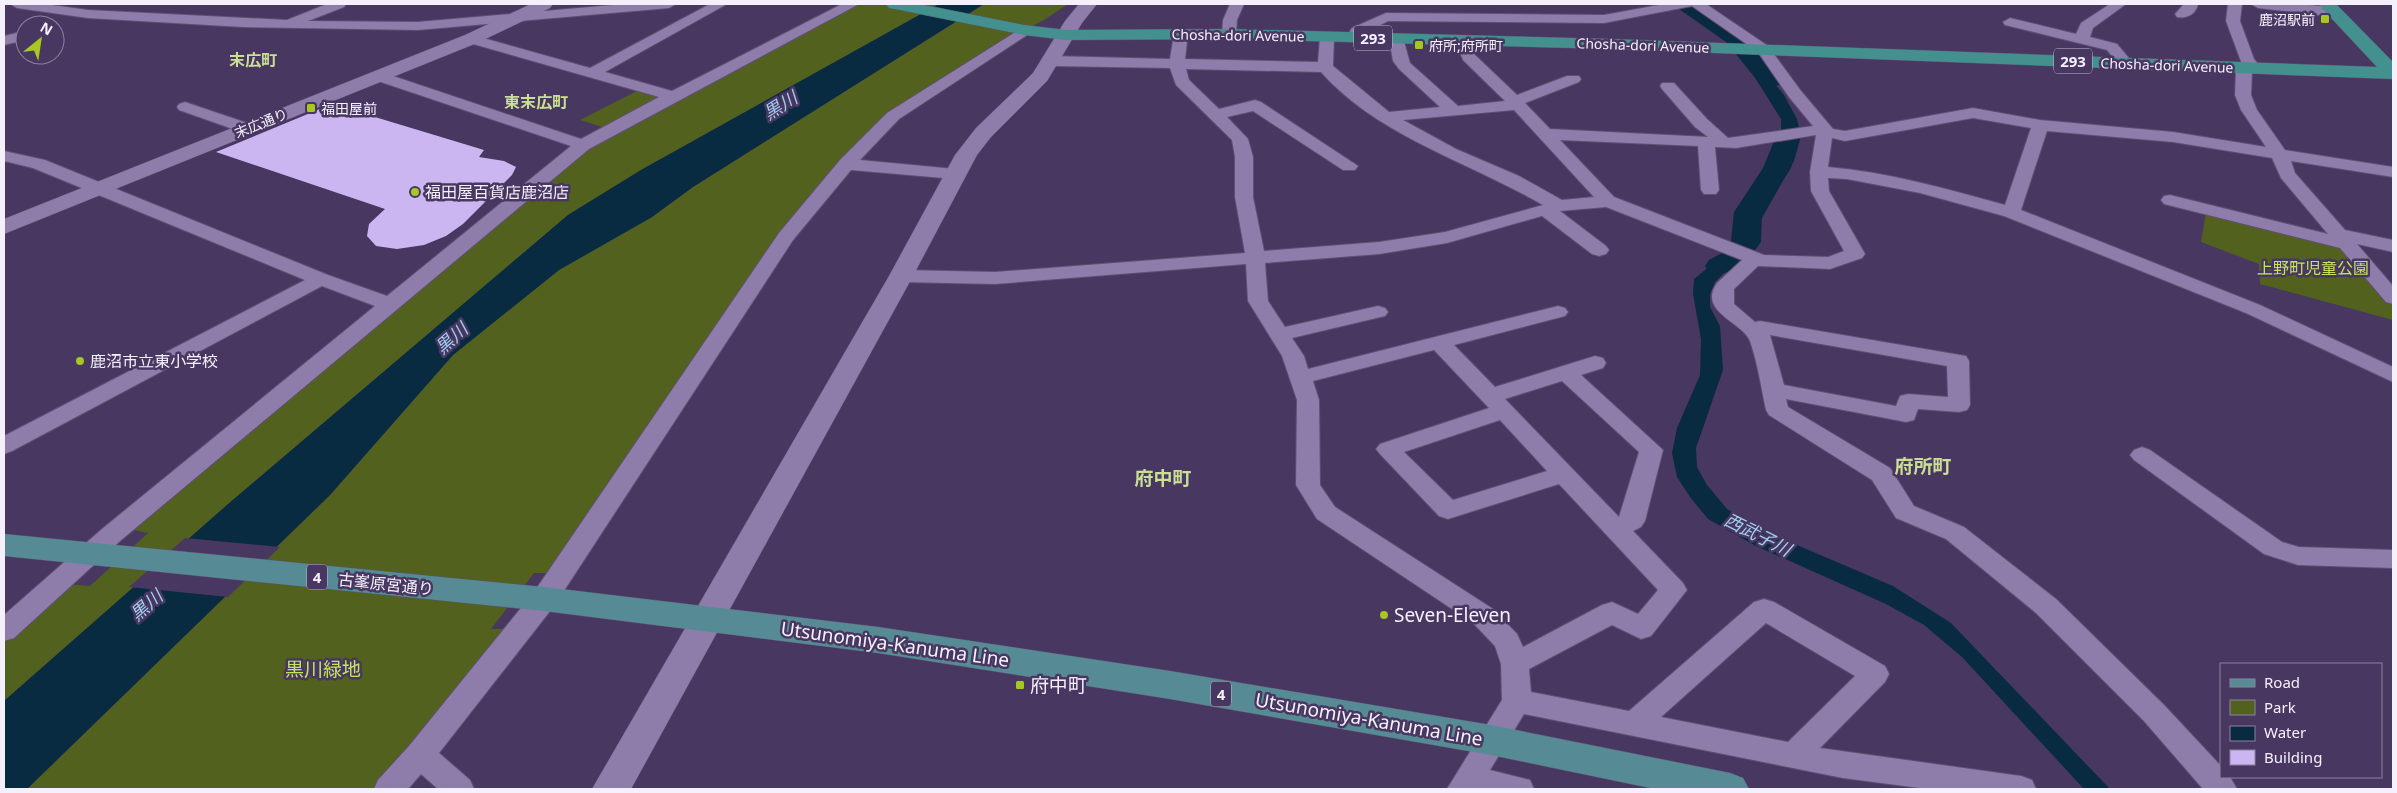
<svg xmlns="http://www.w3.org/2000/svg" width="2397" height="793" viewBox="0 0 2397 793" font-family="'Noto Sans','Noto Sans JP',sans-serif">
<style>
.green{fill:#52621e}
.water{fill:#082b41}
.pier{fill:#483761}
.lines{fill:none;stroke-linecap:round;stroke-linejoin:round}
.river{fill:#082b41;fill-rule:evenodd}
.building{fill:#ccb6f1}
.minor-casing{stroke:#5e5071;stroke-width:2}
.tertiary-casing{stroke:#5e5071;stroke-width:1}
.primary-casing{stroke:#5e5071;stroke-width:1}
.trunk-casing{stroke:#5e5071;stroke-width:1}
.minor{fill:#8e7cab;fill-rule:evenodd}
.tertiary{fill:#8e7cab;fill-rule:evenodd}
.primary{fill:#568b95;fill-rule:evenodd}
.trunk{fill:#44908e;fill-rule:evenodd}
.poi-dot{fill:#a6c821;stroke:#483761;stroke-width:2}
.labels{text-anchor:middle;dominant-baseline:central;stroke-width:5;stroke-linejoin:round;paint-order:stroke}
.far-poi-label{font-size:14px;fill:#f5f1fc;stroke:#483761;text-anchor:start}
.far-street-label{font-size:14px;fill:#f5f1fc;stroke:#483761}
.shield{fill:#483761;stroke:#c1b9ce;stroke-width:1}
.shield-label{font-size:15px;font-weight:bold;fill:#f5f1fc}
.far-quarter-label{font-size:16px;font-weight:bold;fill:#cadf94;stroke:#483761}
.poi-label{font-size:16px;fill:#f5f1fc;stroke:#483761;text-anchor:start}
.park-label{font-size:16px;fill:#c3e558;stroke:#483761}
.street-label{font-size:16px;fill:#f5f1fc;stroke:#483761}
.water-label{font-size:18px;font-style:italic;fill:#a1cef0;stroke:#483761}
.quarter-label{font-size:19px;font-weight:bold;fill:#cadf94;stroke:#483761}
.near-poi-label{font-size:19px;fill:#f5f1fc;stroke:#483761;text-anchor:start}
.near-street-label{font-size:19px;fill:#f5f1fc;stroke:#483761}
.near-park-label{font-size:19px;fill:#c3e558;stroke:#483761}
</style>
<rect width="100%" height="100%" fill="#483761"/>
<!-- green -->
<path class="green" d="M857 4H939L641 170 568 215 227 505 4 701V641L67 584 90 586 148 533 129 529 584 150Z
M984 4H1068L1044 20 986 50 923 92 846 159 551 573H534L491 629H509L461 693 378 789H27L330 495 453 355 559 270 652 217 693 187Z
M637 91 658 97 602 127 580 120Z
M2206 212 2342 247 2393 304V320L2260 284 2259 264 2201 242Z"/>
<!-- water -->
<path class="water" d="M939 4H984L693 187 652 217 559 270 453 355 330 495 27 789H4V701L227 505 568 215 641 170Z
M1676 4H1685L1714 25 1752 56 1784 95 1797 119 1801 136 1794 161 1762 218 1749 248 1715 282 1710 294V307L1720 326 1723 370 1696 448 1697 467 1707 485 1727 509 1766 532 1893 586 1951 623 2110 789H2084L1962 657 1924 625 1886 604 1756 546 1708 519 1690 497 1677 477 1672 453 1677 428 1700 375 1701 339 1693 294 1694 279 1741 241 1749 227 1748 212 1764 195 1769 173 1781 140V119L1752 73 1723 37Z"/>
<!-- pier -->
<path class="pier" d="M185 538 280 547 228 597 129 587Z"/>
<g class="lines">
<!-- river -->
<path class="river" d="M1676 4H1701L1742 32 1782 80 1779 85 1770 87 1761 85 1726 42 1679 9Z
M1786 132 1795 134 1799 140 1791 168 1762 212 1761 242 1744 265 1720 275 1709 272 1705 266 1709 260 1722 253 1731 241 1734 212 1763 168 1777 134Z"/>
</g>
<!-- building -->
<path class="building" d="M332 104 484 150 479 157 504 161 516 167 512 175 463 224 446 236 424 245 397 249 376 246 367 236 369 224 385 209 216 152Z"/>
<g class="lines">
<defs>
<path id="minor" d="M10 4H45L88 10 287 20 327 4H346L344 7 308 21 418 22 624 4H676L669 8 418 30 243 27 88 18 17 8Z
M710 4H727L605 72 672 91 842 4H859L589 149 120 541 14 638 4 641V615L102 529 375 306 322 286 12 451 4 454V436L305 280 33 168 4 161V151L45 160 328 275 387 296 571 146 372 79 370 76 372 73H384L581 139 659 97 466 42 464 39 466 36H476L590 68Z
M1230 4H1244L1237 20 1236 34 1229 38 1222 34 1223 20Z
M1664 4H1706L1768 46 1801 91 1833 129 1845 131 1973 108 2040 120 2173 132 2266 147 2241 110 2235 95 2236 68 2242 64 2226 21 2228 4H2242L2240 21 2254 59 2261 68 2258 71 2252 72 2251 95 2257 110 2285 150 2393 167V177L2291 161 2295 173 2345 230 2393 240V252L2357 244 2393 286V304L2386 302 2340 248 2164 204 2161 200 2164 196 2170 195 2328 234 2281 178 2272 158 2173 142 2047 131 2021 210 2260 305 2393 367V382L2246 313 2004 216 1920 193 1847 179 1828 178 1829 191 1865 254 1862 258 1830 269 1758 266 1734 289V304L1755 322 1760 321 1966 356 1969 361 1970 405 1967 410 1959 412 1918 409 1914 420 1906 422 1786 399 1788 407 1890 468 1914 506 1964 527 2056 599 2164 705 2221 766V777H2230L2237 789H2203L2144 721 2036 613 1946 539 1896 518 1872 480 1769 415 1766 410C1761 387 1758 364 1750 341 1743 322 1697 312 1717 283L1742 260 1606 207 1560 211 1606 246 1609 250 1606 254 1599 256 1592 254 1542 216 1447 243 1379 254 1265 263 1268 301 1285 327 1378 306 1385 308 1388 312 1385 316 1292 338 1304 356 1308 369 1558 306 1565 308 1568 312 1565 316 1454 345 1495 387 1595 356 1603 358 1606 363 1603 368 1581 375 1663 450 1645 521 1641 527 1633 531 1683 583 1687 590 1651 636 1641 639 1612 625 1529 669 1531 692 1629 711 1754 602 1764 599 1774 602 1885 666 1889 674 1885 682 1820 748 2021 776 2032 780 2036 789H1927L1843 778 1524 714 1490 770 1530 780 1534 789H1447L1502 700 1501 664 1495 646 1473 623 1317 519 1296 485 1297 400 1282 356 1248 301 1246 264 995 284 901 282 894 280 891 276 894 272 901 270 995 272 1245 253 1235 197V157L1232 140 1176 85 1170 68 1052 66 1044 61 1052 56 1170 59 1174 34 1181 30 1188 34 1185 59 1318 62 1320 37 1322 34H1332L1334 37 1333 66 1389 112 1440 107 1399 69 1393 61 1389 38 1396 34 1403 38 1410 63 1458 106 1505 101 1463 60 1455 40 1462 36 1469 40 1475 55 1517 95 1567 76H1579L1581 79 1579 82 1525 103 1550 129 1708 137 1695 127 1662 89 1660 86 1662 83H1674L1707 119 1728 138 1813 126 1789 97 1758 52 1692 6 1604 23 1388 21 1365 33 1363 40H1353L1350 31 1352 28 1386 13 1604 15ZM1186 69 1321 72C1379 137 1469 162 1543 205L1445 232 1379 242 1264 251 1253 197V157L1248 139 1227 117 1253 111 1343 170H1355L1358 166 1261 102 1255 100 1219 109 1189 80ZM1514 110 1594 197 1562 200 1519 176 1456 149 1403 120ZM1973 118 2031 128 2005 205C1947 189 1888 172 1828 167L1832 138 1845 141ZM1816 135 1810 172 1811 191 1844 251 1828 257 1764 255 1614 197 1560 140 1698 146 1701 190 1704 194H1716L1719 190 1715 147 1736 148ZM1770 335 1947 366 1948 397 1908 394 1900 396 1896 406 1784 385ZM1434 350 1489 408 1380 444 1376 449 1380 454 1439 516 1448 519 1559 484 1658 590 1638 614 1612 602 1602 605 1523 647 1517 634 1493 609 1335 507 1320 485 1319 400 1313 381ZM1562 381 1639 452 1619 517 1505 399ZM1500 420 1547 471 1453 500 1404 452ZM1766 623 1855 676 1788 742 1661 717Z
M2110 4H2126L2093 28 2090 37 2117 44 2133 63 2130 66H2120L2107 50 2005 25 2003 22 2010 18 2076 34 2081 23Z
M2184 4H2198C2196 14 2187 19 2177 17L2175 14Z
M2251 4C2266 3 2334 3 2342 13L2335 17 2258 8Z
M1025 26 1032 30 1030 33 899 119 860 160 955 169 961 170 964 174 961 178 955 179 851 170 793 240 554 606 439 753 470 780 474 789H438L421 774 408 789H374L378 780 409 746 534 592 779 233 840 160 887 113Z
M25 31V40L4 45V36Z
M185 102 253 125 255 129 253 133 247 134 179 110 177 107 179 104Z
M2142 447 2150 450 2282 542 2299 547 2393 550V568L2298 565 2264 554 2134 460 2130 455 2134 450Z"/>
<path id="tertiary" d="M531 4H553L550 8 477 43 4 234V219L465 35Z
M1079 4H1097L1082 23 1047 81 991 137 977 155 913 276 631 789H592L889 276 955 155 976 128 1033 73 1065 21Z"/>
<path id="primary" d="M4 534 544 587 878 627 1170 671 1491 725 1730 773 1743 778 1749 789H1655L1491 755 1170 699 878 653 544 611 4 556Z"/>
<path id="trunk" d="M886 4H919L1024 25 1066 30 1229 29 1611 39 2377 67 2318 4H2336L2393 62V79L1611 49 1229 39 1066 40 1024 35 895 9 889 8Z"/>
</defs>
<!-- minor casing -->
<use href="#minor" class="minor-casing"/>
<!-- tertiary casing -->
<use href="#tertiary" class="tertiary-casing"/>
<!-- primary casing -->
<use href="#primary" class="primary-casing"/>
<!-- trunk casing -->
<use href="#trunk" class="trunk-casing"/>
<!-- minor -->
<use href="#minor" class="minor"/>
<!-- tertiary -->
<use href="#tertiary" class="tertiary"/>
<!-- primary -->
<use href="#primary" class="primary"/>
<!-- trunk -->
<use href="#trunk" class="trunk"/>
</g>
<!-- markers -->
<g class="poi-dot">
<rect x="2320" y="14" width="10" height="10" rx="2.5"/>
<rect x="1414" y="40" width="10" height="10" rx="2.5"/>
<rect x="306" y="103" width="10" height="10" rx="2.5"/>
<circle cx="415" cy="192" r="5"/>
<circle cx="80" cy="361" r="5"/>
<circle cx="1384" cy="615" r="5"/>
<rect x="1015" y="680" width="10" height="10" rx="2.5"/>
</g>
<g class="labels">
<!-- far-poi labels -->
<g class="far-poi-label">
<text x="2315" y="19" text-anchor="end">鹿沼駅前</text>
<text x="1429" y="45">府所;府所町</text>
<text x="321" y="108">福田屋前</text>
</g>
<!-- far-street labels -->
<g class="far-street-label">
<text transform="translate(1238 35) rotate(1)">Chosha-dori Avenue</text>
<text transform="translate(1643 45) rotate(2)">Chosha-dori Avenue</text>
<text transform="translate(2167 65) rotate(2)">Chosha-dori Avenue</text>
<text transform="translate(261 123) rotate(-22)">末広通り</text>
</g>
<!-- shield labels -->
<g class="shield">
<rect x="1354" y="25.5" width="38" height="25" rx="4"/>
<rect x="2054" y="48.5" width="38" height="25" rx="4"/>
<rect x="307" y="564.5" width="20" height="25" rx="4"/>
<rect x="1211" y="681.5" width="20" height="25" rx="4"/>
</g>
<g class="shield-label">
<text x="1373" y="38">293</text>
<text x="2073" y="61">293</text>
<text x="317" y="577">4</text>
<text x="1221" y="694">4</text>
</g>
<!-- far-quarter labels -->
<g class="far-quarter-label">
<text x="253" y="60">末広町</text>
<text x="536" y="102">東末広町</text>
</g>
<!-- poi labels -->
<g class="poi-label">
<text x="425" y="192">福田屋百貨店鹿沼店</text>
<text x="90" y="361">鹿沼市立東小学校</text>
</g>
<!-- park labels -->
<g class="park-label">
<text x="2313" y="268">上野町児童公園</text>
</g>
<!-- street labels -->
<g class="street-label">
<text transform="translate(386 584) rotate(6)">古峯原宮通り</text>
</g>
<!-- water labels -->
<g class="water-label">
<text transform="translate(780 105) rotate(-32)">黒川</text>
<text transform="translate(451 338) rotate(-42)">黒川</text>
<text transform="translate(1758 534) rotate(27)">西武子川</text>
<text transform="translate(146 605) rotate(-41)">黒川</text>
</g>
<!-- quarter labels -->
<g class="quarter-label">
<text x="1923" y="466">府所町</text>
<text x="1163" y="478">府中町</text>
</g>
<!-- near-poi labels -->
<g class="near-poi-label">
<text x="1394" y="615">Seven-Eleven</text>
<text x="1030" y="685">府中町</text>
</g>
<!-- near-street labels -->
<g class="near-street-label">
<text transform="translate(895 644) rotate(8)">Utsunomiya-Kanuma Line</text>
<text transform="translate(1369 719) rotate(10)">Utsunomiya-Kanuma Line</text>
</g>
<!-- near-park labels -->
<g class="near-park-label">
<text x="323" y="669">黒川緑地</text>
</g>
</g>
<!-- border -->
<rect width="2397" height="793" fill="none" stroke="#f5f1fc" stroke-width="10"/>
<!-- legend -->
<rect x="2220" y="663" width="162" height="115" fill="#483761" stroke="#8d819f"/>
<rect x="2230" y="679" width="25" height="8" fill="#568b95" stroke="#8d819f"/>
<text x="2264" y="688" font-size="15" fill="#f5f1fc">Road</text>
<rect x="2230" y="700" width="25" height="15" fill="#52621e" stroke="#8d819f"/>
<text x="2264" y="713" font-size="15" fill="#f5f1fc">Park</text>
<rect x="2230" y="726" width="25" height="15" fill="#082b41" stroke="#8d819f"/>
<text x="2264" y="738" font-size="15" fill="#f5f1fc">Water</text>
<rect x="2230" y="750" width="25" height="15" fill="#ccb6f1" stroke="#8d819f"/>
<text x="2264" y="763" font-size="15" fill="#f5f1fc">Building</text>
<!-- north arrow -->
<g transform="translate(40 40) rotate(30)"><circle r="24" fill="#483761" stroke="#8d819f"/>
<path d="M0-4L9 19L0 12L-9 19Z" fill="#a6c821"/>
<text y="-8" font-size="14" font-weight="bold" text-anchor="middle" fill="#f5f1fc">N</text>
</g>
</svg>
